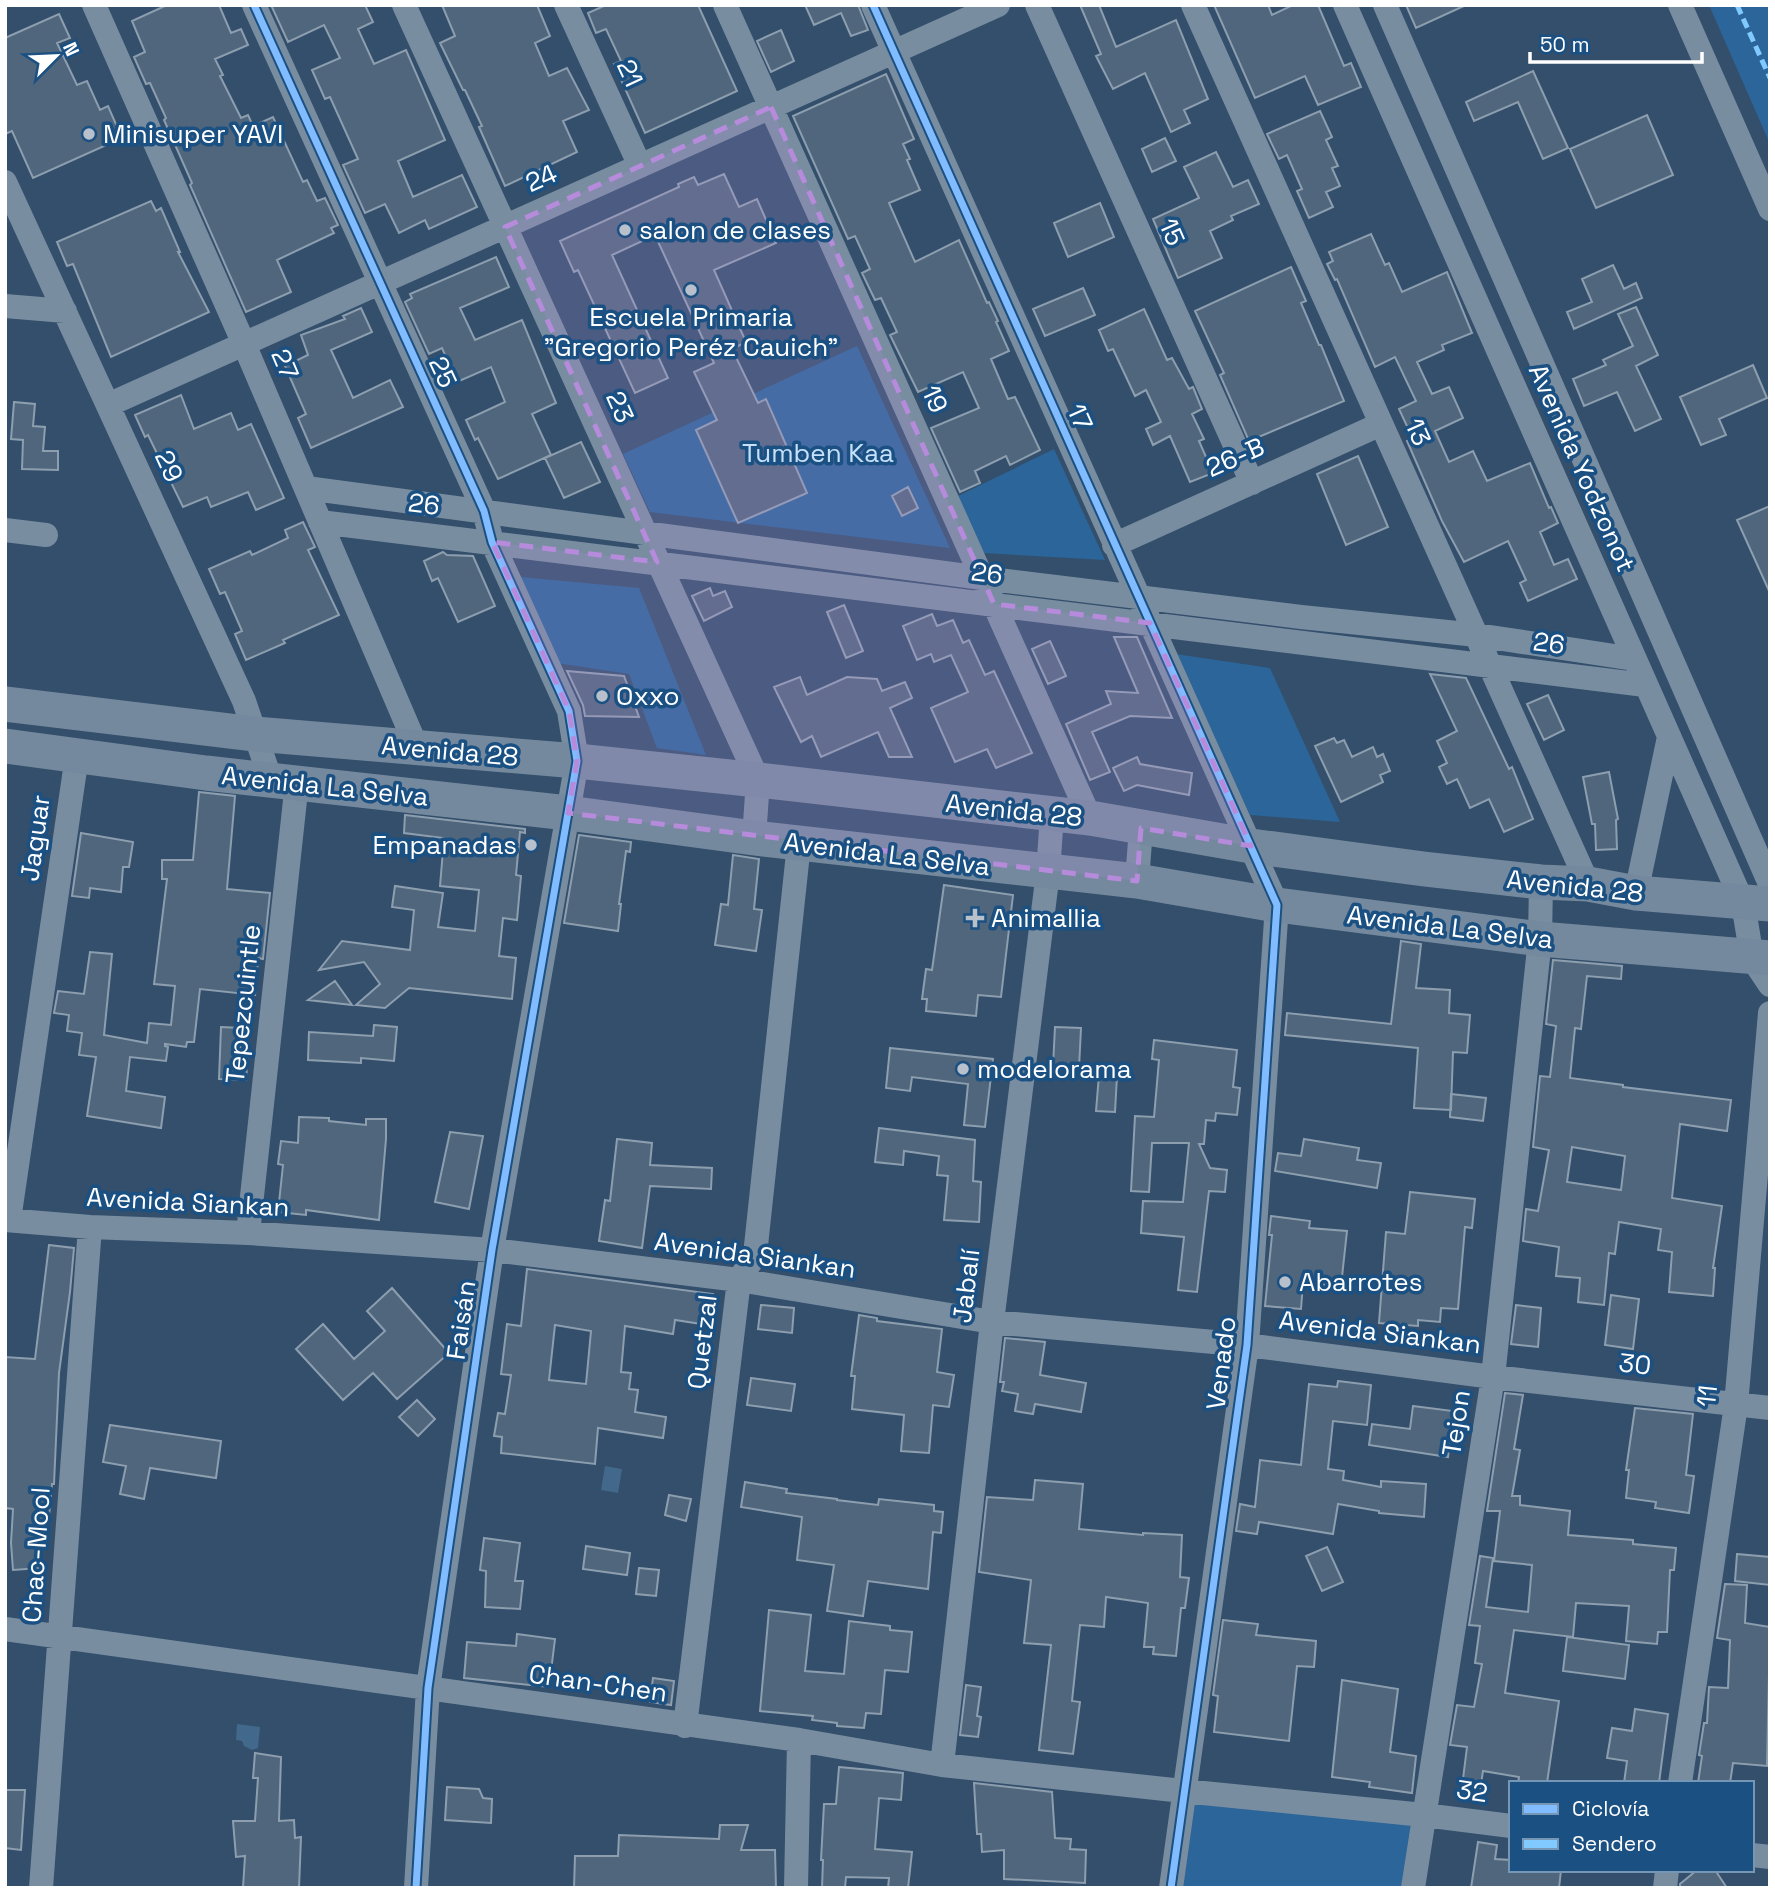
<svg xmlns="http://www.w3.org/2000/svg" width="1775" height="1893" viewBox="0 0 1775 1893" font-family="'Space Grotesk',sans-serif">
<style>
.green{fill:#2b6599}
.water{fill:#42688c}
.building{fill:#4f667c;stroke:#8d9eaf;stroke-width:2;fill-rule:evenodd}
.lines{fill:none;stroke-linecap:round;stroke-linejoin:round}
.street{stroke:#798da1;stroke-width:24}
.secondary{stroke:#74899d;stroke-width:35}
.quiet{stroke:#80caff;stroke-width:5;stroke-dasharray:10 5;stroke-linecap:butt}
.cycleway-casing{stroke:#1b5083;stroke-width:11}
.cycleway{stroke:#80bcff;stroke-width:7}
.marked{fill:#b68bdc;fill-opacity:0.2;stroke:#b68bdc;stroke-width:5;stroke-dasharray:14 9;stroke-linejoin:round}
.poi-dot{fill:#b8c1cb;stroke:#1b5083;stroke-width:2.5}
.labels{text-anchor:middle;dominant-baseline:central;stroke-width:7;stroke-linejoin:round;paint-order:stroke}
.street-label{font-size:26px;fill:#fff;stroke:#1b5083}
.poi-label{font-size:26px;fill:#fff;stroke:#1b5083;text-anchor:start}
.park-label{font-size:26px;fill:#c5e0f8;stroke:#1b5083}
</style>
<rect width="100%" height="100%" fill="#334f6b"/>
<!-- green -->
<path class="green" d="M1709 5H1770V144Z
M857 346 950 548 650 512 623 454Z
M1054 449 1105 560 983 553 956 497Z
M520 577 639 588 706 755 657 748 629 674 557 663Z
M1176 654 1270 668 1340 822 1250 815Z
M1190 1799 1416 1825 1406 1888H1177Z"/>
<!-- water -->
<path class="water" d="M605 1466 622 1469 618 1493 601 1490Z
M237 1724 260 1727 258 1748 252 1750 244 1746 242 1741 236 1740Z"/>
<!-- building -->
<path class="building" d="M167 5H219L231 33 241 29 248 45 215 59 223 75 220 76 241 118 248 115 253 126 273 117 303 182 307 180 317 201 325 198 338 225 331 228 334 233 277 260 291 292 246 312 190 185 192 183 164 120 166 118 150 83 146 84 134 57 145 52 132 21Z
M271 5H365L373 22 358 29 374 64 406 50 445 140 398 161 413 197 462 175 477 207 429 229 425 220 399 233 385 204 365 213 343 165 358 159 330 97 325 99 312 70 340 58 324 25 288 42Z
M442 5H537L550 36 535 43 549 76 567 68 589 110 563 121 577 152 505 186 479 127 482 126 465 90H463L440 43 455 36Z
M606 5H698L737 91 645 133 614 64 621 61 606 29 596 33 588 13Z
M805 5H858L868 30 851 36 841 13 814 25Z
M1080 5H1099L1116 47 1176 20 1208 99 1184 110 1190 123 1171 132 1145 73 1113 89 1096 56 1101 54Z
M1214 5H1268L1272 15 1293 5H1318L1344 66 1351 63 1361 87 1318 105 1305 76 1255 98Z
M1406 5H1466L1416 28Z
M59 14 70 38 57 43 77 85 87 81 100 110 108 106 122 138 33 178 12 131 5 134V38Z
M781 30 794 61 771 72 757 41Z
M1533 71 1568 148 1543 159 1518 102 1474 121 1466 102Z
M886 74 914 139 903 144 910 159 907 160 920 190 889 203 915 262 959 240 987 303 989 302 998 321 996 322 1009 351 991 359 1008 399 1015 397 1040 450 1010 465 1006 456 975 471 980 483 960 492 931 428 979 408 963 372 918 392 890 335 897 332 881 298 875 300 862 273 870 269 855 236 848 239 793 116Z
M1320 111 1332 137 1326 140 1338 166 1332 168 1340 186 1326 192 1333 207 1309 218 1297 191 1302 189 1287 155 1279 159 1267 134Z
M1647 115 1673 175 1596 208 1570 149Z
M1165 138 1176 161 1152 172 1142 149Z
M1216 152 1233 187 1248 180 1259 204 1231 216 1233 220 1210 231 1222 258 1178 278 1153 219 1199 198 1184 167Z
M724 174 739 207 757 199 776 243 714 270 746 342 732 349 758 403 766 399 807 493 738 523 696 430 717 420 694 372 714 363 655 235 612 255 668 378 635 393 578 270 574 272 560 241 679 187 678 184 694 177 698 185Z
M151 201 156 211 161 208 180 252H178L209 312 111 357 73 264 67 266 57 242Z
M1100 203 1114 237 1068 257 1054 223Z
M1371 234 1385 265 1389 263 1402 292 1447 272 1472 333 1442 345 1444 350 1417 362 1432 394 1449 387 1463 418 1435 431 1449 462 1473 451 1487 481 1530 463 1549 508 1551 507 1558 523 1540 532 1554 565 1568 559 1577 579 1528 601 1520 583 1526 580 1508 541 1464 562 1442 521 1407 441 1413 439 1399 409 1416 401 1395 357 1375 367 1337 279 1335 280 1327 264 1333 261 1329 252Z
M496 257 509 287 460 308 475 340 522 320 556 403 532 414 551 455 498 479 478 438 475 440 466 420 505 402 491 367 457 382 442 348 429 354 405 302 412 298 410 294Z
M1613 265 1624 289 1636 283 1642 298 1574 329 1567 312 1592 302 1582 279Z
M1291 267 1306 301 1301 303 1319 345H1321L1344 401 1249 441 1220 375 1224 373 1195 311Z
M1083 288 1095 315 1045 336 1033 309Z
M1636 307 1658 355 1636 366 1661 419 1635 431 1617 392 1584 406 1573 379 1606 365 1603 360 1633 346 1618 314Z
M361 308 372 332 331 350 353 398 390 380 403 407 311 448 298 418 306 414 285 366 308 355 301 335 345 319 343 316Z
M1144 309 1167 360 1172 358 1189 389 1193 387 1202 409 1192 414 1204 439 1199 441 1213 473 1190 482 1170 436 1153 445 1146 429 1161 422 1146 390 1135 396 1113 349 1108 351 1099 330Z
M1753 365 1767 398 1719 419 1726 435 1701 445 1680 397Z
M181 395 194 429 231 413 238 430 251 424 284 498 256 510 248 492 211 507 207 497 183 507 148 435 145 437 135 415Z
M14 402 35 404 33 426 45 427 43 451H58V470L22 469 23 440 11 439Z
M581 442 600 482 564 498 545 458Z
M1358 456 1388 527 1346 545 1317 474Z
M908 487 918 508 902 516 892 496Z
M1770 506V593L1737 520Z
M303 522 315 547 308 550 339 615 283 640 285 643 246 660 235 634 242 631 225 592 220 594 209 569 250 551 252 555 288 538 285 530Z
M443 552 447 555 473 556 495 606 458 622 438 578 432 581 424 561Z
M710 588 713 596 725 591 732 607 704 621 692 596Z
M844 605 863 651 846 658 827 612Z
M932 614 937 626 953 620 963 643 969 640 985 675 994 671 1032 753 996 768 987 749 955 762 931 708 968 692 951 655 934 662 931 654 917 660 903 626Z
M1114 637H1137L1172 718 1130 716 1092 732 1110 772 1090 780 1066 724 1111 704 1106 691 1138 693Z
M1050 641 1066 676 1048 684 1032 649Z
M567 671 624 676 639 717 585 716 583 705Z
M1430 674 1466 678 1509 769 1512 767 1533 819 1504 832 1489 799 1470 808 1457 779 1447 784 1439 767 1447 763 1437 741 1457 731Z
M800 677 807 695 847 677 877 679 882 691 905 682 912 698 890 708 912 757H889L878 732 821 757 812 736 801 742 774 687Z
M1548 695 1564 730 1544 740 1527 704Z
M1334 738 1337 743 1344 740 1352 757 1373 747 1377 757 1383 754 1390 771 1380 775 1383 782 1341 802 1315 746Z
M1137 757 1140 764 1192 773 1189 795 1137 785 1124 791 1113 768Z
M1609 772 1618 819 1616 820 1617 849 1596 850 1595 824H1592L1583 777Z
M199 792 235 796 227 889 270 893 263 959 258 958 255 995 200 989 194 1042H187L186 1047 165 1044V1046L168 1047 166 1061 130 1057 126 1091 165 1097 161 1128 87 1116 96 1057 79 1055 82 1033 67 1031 69 1015 54 1013 58 991 84 994 90 952 112 954 104 1035 147 1043 149 1023 171 1025 175 986 154 984 167 879H162V860H193Z
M405 815 525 829V833L520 832 516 875 521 876 517 920 503 918 499 956 516 958 512 999 409 988 385 1008 356 1005 380 984 364 962 319 970 342 941 410 950 414 910 392 907 395 886 443 893 438 927 475 931 479 890 440 886 444 838 404 833Z
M81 833 133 842 129 867H123L121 892 90 888 89 898 72 896Z
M579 835 631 842 630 852 626 851 619 904H621L618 931 564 923Z
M733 855 759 859 754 909 762 910 756 951 715 945 721 904 728 905Z
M944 885 1013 895 1001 997 978 995 976 1016 926 1011 927 999H922L926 969 932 970Z
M1401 941 1421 944 1416 988 1450 990 1449 1013 1470 1015 1467 1053 1453 1052 1451 1110 1414 1108 1418 1048 1285 1035 1287 1013 1391 1024Z
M1553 960 1622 966 1621 979 1587 976 1581 1029 1575 1028 1570 1078 1623 1085V1087L1731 1100 1727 1131 1680 1124 1672 1198 1722 1206 1713 1268H1715L1713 1296 1669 1292 1672 1252 1658 1250 1661 1229 1619 1222 1615 1254 1609 1253 1604 1305 1578 1302 1580 1278 1556 1276 1559 1247 1523 1241 1526 1209 1538 1211 1549 1150 1533 1147 1540 1076 1550 1077 1556 1026 1546 1024ZM1572 1147 1625 1156 1621 1190 1567 1182Z
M335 981 352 1005 308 1000Z
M374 1025 397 1027 394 1061 361 1058V1063L308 1060 309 1032 373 1036Z
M221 1027 241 1028 240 1052H248L246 1080 219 1079Z
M1055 1027 1081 1028 1079 1068 1053 1066Z
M1154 1040 1237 1050 1233 1087 1240 1088 1237 1115 1216 1113 1215 1121 1206 1120 1204 1144H1199L1210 1168 1227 1170 1225 1192 1209 1191 1197 1292 1178 1290 1184 1237 1141 1233 1143 1201 1183 1202 1189 1143H1152L1149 1192 1131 1191 1135 1116 1154 1117 1159 1060 1152 1059Z
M890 1048 993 1059 985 1127 964 1125 968 1084 912 1077 910 1091 886 1088Z
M1099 1075 1117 1076 1115 1112 1096 1111Z
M1451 1094 1486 1098 1483 1121 1450 1117Z
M299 1117 329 1118V1121L366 1125V1119H386V1139L379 1220 306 1210V1215L278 1212 283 1165 278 1164 281 1141 298 1143Z
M879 1128 975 1140 973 1181 981 1182 979 1222 944 1220 948 1176 937 1175 939 1156 904 1151 903 1165 875 1162Z
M450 1132 483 1136 469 1209 435 1202Z
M617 1139 652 1143 650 1165 712 1168 711 1189 650 1186 642 1248 599 1241 605 1200 610 1201Z
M1304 1139 1359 1148 1357 1160 1381 1163 1377 1188 1275 1171 1278 1153 1301 1156Z
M1410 1192 1475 1199 1472 1228 1465 1227 1458 1309 1441 1308 1440 1322 1418 1320V1326L1379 1323 1386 1232 1405 1234Z
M1271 1216 1310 1221 1309 1228 1347 1231 1341 1286 1303 1283 1301 1309 1265 1306 1272 1235H1269Z
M49 1245 74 1248 70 1292 59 1373 54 1484H52L49 1516 44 1515 43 1543 38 1542 40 1568 13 1570 11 1543 13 1509 5 1508V1357L35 1359Z
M527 1269 713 1294 708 1325 675 1320 673 1334 625 1326 621 1372 631 1373 629 1389 638 1390 635 1412 666 1417 663 1438 598 1428 595 1464 501 1453 502 1437 494 1436 498 1413 505 1414 511 1375 501 1374 507 1324 521 1326ZM555 1325 591 1331 586 1384 549 1380Z
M392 1288 449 1353 397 1399 373 1373 343 1400 296 1349 323 1324 354 1359 385 1331 367 1311Z
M1611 1295 1639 1299 1633 1349 1605 1345Z
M761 1305 794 1308 792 1333 758 1329Z
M1516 1305 1541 1308 1538 1347 1511 1344Z
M859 1315 877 1318V1321L942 1329 937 1372 954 1375 949 1407 933 1405 929 1453 901 1451 904 1415 852 1409 855 1376H851Z
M1005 1338 1045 1342 1040 1375 1086 1383 1081 1412 1035 1404 1033 1414 1015 1411 1018 1394 1002 1391 1004 1382H1000Z
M751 1378 795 1384 791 1411 747 1405Z
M1338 1381 1371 1385 1367 1425 1333 1421 1328 1469 1344 1471 1343 1480 1381 1487V1481L1426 1484 1424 1517 1379 1513V1511L1338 1504 1333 1534 1259 1522 1257 1534 1236 1531 1240 1504 1255 1507 1260 1460 1301 1465 1309 1384 1337 1387Z
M1505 1393 1523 1395 1514 1449 1520 1450 1512 1496H1520V1505L1570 1511 1568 1535 1633 1540V1544L1676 1548 1674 1570H1670L1667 1632H1658L1657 1644 1626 1641 1629 1606 1576 1603 1573 1637 1514 1630 1505 1693 1559 1701 1547 1783H1518L1519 1777 1483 1771 1479 1797 1461 1795 1467 1747 1450 1745 1457 1705 1474 1707 1482 1664 1475 1663 1480 1626 1469 1625 1480 1556 1493 1558 1486 1607 1528 1612 1532 1565 1494 1561 1500 1511H1487Z
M417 1400 435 1419 418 1436 399 1417Z
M1413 1406 1453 1411 1448 1457 1369 1445 1372 1424 1410 1429Z
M1635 1408 1693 1414 1686 1475 1694 1476 1689 1513 1655 1508 1656 1502 1626 1498 1629 1470H1626Z
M110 1425 221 1441 216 1478 150 1468 144 1499 120 1494 126 1466 103 1462Z
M1035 1480 1083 1484 1079 1529 1143 1535V1533L1182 1535 1180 1577 1189 1578 1185 1608H1181L1176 1656 1153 1654 1154 1647H1144L1148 1603 1106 1597 1104 1627 1080 1625 1072 1701 1080 1702 1073 1754 1039 1750 1051 1645 1024 1643 1031 1580 979 1572 987 1497 1033 1500Z
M745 1482 787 1489 786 1493 837 1499V1500L878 1505 879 1499 934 1505V1511L943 1512 941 1533 933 1532 928 1589 868 1581 863 1616 827 1611 834 1565 797 1560 802 1517 741 1507Z
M669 1495 691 1499 686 1521 665 1515Z
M484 1538 520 1543 515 1581H523L520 1609 485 1607 486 1571 480 1570Z
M586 1546 630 1553 627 1575 583 1569Z
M1327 1547 1343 1582 1322 1591 1306 1556Z
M1737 1554 1770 1557V1585L1735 1581Z
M639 1568 659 1570 656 1596 636 1594Z
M1725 1584 1747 1585 1745 1623 1770 1627 1767 1766 1733 1763 1730 1783H1698L1702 1756 1699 1755 1704 1723H1707L1709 1687 1728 1688 1730 1640 1717 1638Z
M769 1610 811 1615 805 1671 844 1674 849 1621 890 1626V1630L912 1632 908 1672 885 1670 881 1714 866 1713 864 1728 837 1726V1723L812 1720 813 1716 760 1711Z
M1223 1620 1258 1624 1256 1635 1316 1641 1314 1667 1297 1666 1289 1741 1214 1732 1218 1696 1213 1695Z
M517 1634 555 1639 549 1687 464 1678 467 1642 516 1646Z
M1567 1637 1629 1645 1625 1679 1563 1671Z
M653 1678 674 1681 671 1705 650 1702Z
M1342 1680 1398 1689 1390 1752 1416 1756 1412 1793 1369 1787 1370 1782 1332 1777Z
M966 1685 981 1687 977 1716 981 1717 978 1737 960 1735Z
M1635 1709 1668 1714 1659 1783H1624L1627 1761 1607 1758 1612 1728 1632 1731Z
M255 1753 281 1757 279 1821 294 1820 295 1838 301 1837 299 1888H243L245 1856 236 1857 233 1821H255L258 1778H253Z
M839 1767 903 1773 901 1800 879 1798 875 1849 912 1852 908 1888H888L889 1878 846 1877 845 1888H822L823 1860H821L824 1804H836Z
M974 1783 1052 1792 1055 1838 1071 1839 1070 1849 1086 1850 1085 1883 1004 1879V1850L982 1852 981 1834H977Z
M447 1787 479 1789 483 1798 492 1799 491 1823 445 1820Z
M5 1790H25L21 1850 5 1848Z
M720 1825H748L741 1850H775L776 1888H574L575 1856H618L619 1835 719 1839Z
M1478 1842 1497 1845 1495 1859 1511 1860V1870H1561L1559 1888H1471Z
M1697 1870H1715L1727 1888H1680V1884Z"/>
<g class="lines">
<!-- street -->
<path class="street" d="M94 5 244 344 417 748
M254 5 484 511 492 542 569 711 577 761 492 1250 428 1688 416 1888
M404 5 758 780 754 838
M566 5 640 166
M725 5 1090 818
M873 5 1277 905 1247 1345 1171 1888
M1037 5 1252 483
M1193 5 1588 884
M1345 5 1743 903 1752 958 1770 985
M1385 5 1770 884
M1680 5 1770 209
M5 182 244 701 270 778
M5 306 65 311
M108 405 998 5
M306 488 982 578 1301 617 1477 635 1634 659
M320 522 1645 685
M5 530 46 535
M1114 545 1381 424
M1137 881 1141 828
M1636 893 1669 737
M5 1220 90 1227 248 1233 492 1250 739 1280 992 1322 1247 1345 1493 1377 1770 1408
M9 1220 77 756
M248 1233 297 782
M5 1629 799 1740 942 1765 1183 1791 1424 1815 1511 1826
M685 1726 739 1280 755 1255 799 844
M942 1765 992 1322 1048 872 1052 815
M1680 1783 1736 1405 1770 1013
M1752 1855 1770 1857
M41 1888 90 1227
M796 1888 799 1740
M1413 1888 1493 1377 1540 939 1541 882
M1665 1888 1667 1870"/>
<!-- secondary -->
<path class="secondary" d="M5 704 255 734 577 761 758 780 1090 818 1251 846 1424 869 1541 882 1588 884 1636 893 1770 904
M5 746 206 773 568 813 754 838 1137 881 1277 905 1540 939 1770 958"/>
<!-- quiet -->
<path class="quiet" d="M1737 5 1770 78"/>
<defs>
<path id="cycleway" d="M254 5 484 511 492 542 569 711 577 761 492 1250 428 1688 416 1888
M873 5 1277 905 1247 1345 1171 1888"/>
</defs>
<!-- cycleway casing -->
<use href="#cycleway" class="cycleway-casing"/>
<!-- cycleway -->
<use href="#cycleway" class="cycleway"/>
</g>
<!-- marked area -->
<path class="marked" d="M771 107 994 604 1150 623 1251 846 1141 828 1137 881 568 813 577 761 569 711 492 542 657 562 505 227Z"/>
<!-- markers -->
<g class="poi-dot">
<circle cx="89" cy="134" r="7"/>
<circle cx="625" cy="230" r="7"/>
<circle cx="691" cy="290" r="7"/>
<circle cx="602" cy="696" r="7"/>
<circle cx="531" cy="845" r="7"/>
<path d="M971.5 907.5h7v7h7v7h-7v7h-7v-7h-7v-7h7z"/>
<circle cx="963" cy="1069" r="7"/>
<circle cx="1285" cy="1282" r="7"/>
</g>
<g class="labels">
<!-- street labels -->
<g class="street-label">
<text transform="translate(630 73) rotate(65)">21</text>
<text transform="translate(541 178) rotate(-24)">24</text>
<text transform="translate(1172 232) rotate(66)">15</text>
<text transform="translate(285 364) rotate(67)">27</text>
<text transform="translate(443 372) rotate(65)">25</text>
<text transform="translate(935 399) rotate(66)">19</text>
<text transform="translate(620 407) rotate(66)">23</text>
<text transform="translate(1080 417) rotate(66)">17</text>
<text transform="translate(1418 432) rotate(66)">13</text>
<text transform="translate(1235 457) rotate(-24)">26-B</text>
<text transform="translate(169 466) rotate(65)">29</text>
<text transform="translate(1582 468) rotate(66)">Avenida Yodzonot</text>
<text transform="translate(424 504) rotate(7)">26</text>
<text transform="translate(987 573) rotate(7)">26</text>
<text transform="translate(1549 643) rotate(7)">26</text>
<text transform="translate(450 751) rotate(5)">Avenida 28</text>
<text transform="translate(325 786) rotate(6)">Avenida La Selva</text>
<text transform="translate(1014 810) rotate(6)">Avenida 28</text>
<text transform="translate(35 838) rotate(-82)">Jaguar</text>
<text transform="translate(887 854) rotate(7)">Avenida La Selva</text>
<text transform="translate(1575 886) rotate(6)">Avenida 28</text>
<text transform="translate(1450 927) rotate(7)">Avenida La Selva</text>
<text transform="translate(243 1004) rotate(-84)">Tepezcuintle</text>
<text transform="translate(188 1202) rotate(3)">Avenida Siankan</text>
<text transform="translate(755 1255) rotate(8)">Avenida Siankan</text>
<text transform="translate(966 1286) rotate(-83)">Jabalí</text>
<text transform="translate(461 1320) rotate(-82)">Faisán</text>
<text transform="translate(1380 1332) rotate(7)">Avenida Siankan</text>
<text transform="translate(702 1342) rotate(-83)">Quetzal</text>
<text transform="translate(1221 1363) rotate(-83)">Venado</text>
<text transform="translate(1635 1364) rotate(7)">30</text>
<text transform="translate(1707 1396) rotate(-84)">11</text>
<text transform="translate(1456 1423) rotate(-81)">Tejon</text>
<text transform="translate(36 1555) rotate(-86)">Chac-Mool</text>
<text transform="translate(598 1683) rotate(8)">Chan-Chen</text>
<text transform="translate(1472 1791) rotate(8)">32</text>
</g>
<!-- poi labels -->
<g class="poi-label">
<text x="103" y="134">Minisuper YAVI</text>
<text x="639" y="230">salon de clases</text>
<text x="691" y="317" text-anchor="middle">Escuela Primaria<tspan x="691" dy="30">"Gregorio Peréz Cauich"</tspan></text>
<text x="616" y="696">Oxxo</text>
<text x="517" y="845" text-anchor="end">Empanadas</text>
<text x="991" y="918">Animallia</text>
<text x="977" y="1069">modelorama</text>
<text x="1299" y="1282">Abarrotes</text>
</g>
<!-- park labels -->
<g class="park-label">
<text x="818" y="453">Tumben Kaa</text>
</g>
</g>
<!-- border -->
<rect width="1775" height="1893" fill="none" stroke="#ffffff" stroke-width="14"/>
<!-- legend -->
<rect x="1509" y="1781" width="245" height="91" fill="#1b5083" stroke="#7696b5" stroke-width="2"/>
<rect x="1523" y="1804" width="35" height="10" fill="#80bcff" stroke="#7696b5" stroke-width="2"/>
<text x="1572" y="1816" font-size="21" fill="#ffffff">Ciclovía</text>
<rect x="1523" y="1839" width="35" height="10" fill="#80caff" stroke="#7696b5" stroke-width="2"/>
<text x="1572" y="1851" font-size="21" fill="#ffffff">Sendero</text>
<!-- north arrow -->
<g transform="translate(56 56) rotate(66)" stroke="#1b5083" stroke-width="5" paint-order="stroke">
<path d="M0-5L12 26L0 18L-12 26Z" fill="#ffffff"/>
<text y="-10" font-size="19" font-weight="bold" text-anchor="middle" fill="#ffffff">N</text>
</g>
<!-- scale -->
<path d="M1530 52v10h172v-10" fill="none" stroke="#ffffff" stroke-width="3.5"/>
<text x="1540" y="52" font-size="21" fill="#ffffff" stroke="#1b5083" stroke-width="5" paint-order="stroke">50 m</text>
</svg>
